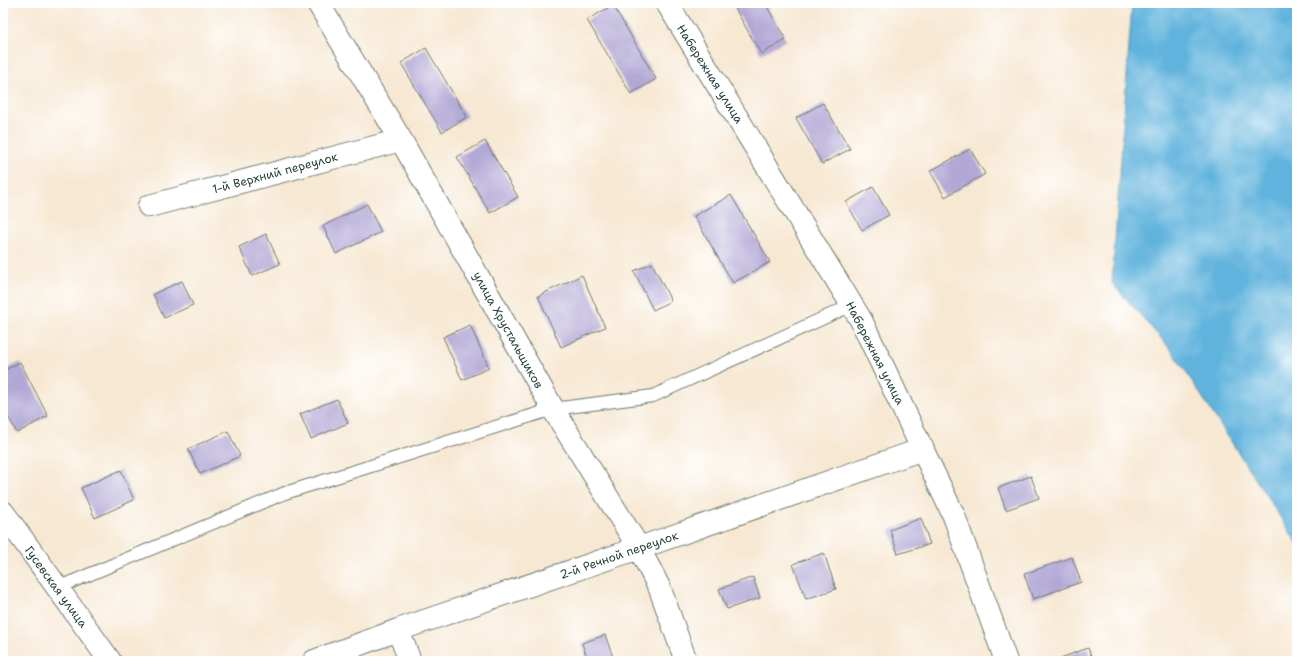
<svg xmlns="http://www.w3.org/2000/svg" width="1300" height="664" viewBox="0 0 1300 664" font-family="'Shantell Sans',sans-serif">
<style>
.water{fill:#61b3dd;stroke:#407888}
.building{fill:#b2a8d5}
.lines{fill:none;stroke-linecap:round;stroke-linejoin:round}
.lane-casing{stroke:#6b796c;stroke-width:14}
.street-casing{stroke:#6b796c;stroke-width:24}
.lane{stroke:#fff;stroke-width:12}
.street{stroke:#fff;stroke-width:22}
.labels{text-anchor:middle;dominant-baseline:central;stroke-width:3;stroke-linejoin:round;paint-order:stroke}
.street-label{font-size:12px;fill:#1f3d34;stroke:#fff}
</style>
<rect width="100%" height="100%" fill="#fff"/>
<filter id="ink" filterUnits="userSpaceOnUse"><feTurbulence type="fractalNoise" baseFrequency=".025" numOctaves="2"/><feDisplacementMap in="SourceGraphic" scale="8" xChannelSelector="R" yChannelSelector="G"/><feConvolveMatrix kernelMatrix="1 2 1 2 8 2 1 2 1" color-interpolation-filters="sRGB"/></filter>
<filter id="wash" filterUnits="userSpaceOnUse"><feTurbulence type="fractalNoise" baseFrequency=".012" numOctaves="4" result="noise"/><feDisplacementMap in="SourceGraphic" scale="16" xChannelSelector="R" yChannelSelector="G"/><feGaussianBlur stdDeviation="0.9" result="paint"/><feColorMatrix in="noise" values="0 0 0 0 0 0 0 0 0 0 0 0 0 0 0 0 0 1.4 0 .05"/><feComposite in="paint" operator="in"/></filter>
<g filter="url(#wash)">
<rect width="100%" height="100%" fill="#f7e8d3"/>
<!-- water -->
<path class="water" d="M1132 3H1297V543L1173 352 1112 283Z"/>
<g id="blocks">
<!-- building -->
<path class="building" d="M732 3H765L786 40 761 54Z
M613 5 656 79 631 94 587 20Z
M426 48 467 117 442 132 401 63Z
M823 103 850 149 822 164 796 118Z
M485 141 518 197 490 213 457 157Z
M970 149 985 174 945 197 930 171Z
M873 187 889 215 862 230 846 202Z
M731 195 770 262 733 283 694 216Z
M367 204 381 232 336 254 323 226Z
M266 234 280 264 252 276 239 247Z
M652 263 671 301 653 310 634 271Z
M582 275 605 327 561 347 538 296Z
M182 281 193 305 164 318 153 294Z
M470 325 489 368 462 380 443 337Z
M20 362 48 416 17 433 3 407V371Z
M337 399 348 423 311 439 300 414Z
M228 431 240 456 200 474 188 449Z
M121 470 134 500 95 518 81 488Z
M1031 476 1039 498 1006 510 998 488Z
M921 518 930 544 898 554 890 530Z
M824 553 836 589 806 599 793 564Z
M1072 557 1081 582 1033 599 1024 574Z
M753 577 760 598 727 609 719 589Z
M605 635 614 660 588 661 582 643Z
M1088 648 1093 661H1055V660Z"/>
</g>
</g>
<g filter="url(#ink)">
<use href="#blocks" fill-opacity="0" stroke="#6b796c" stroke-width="1"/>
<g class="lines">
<defs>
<path id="lane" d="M57 588 285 493 553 409 653 396 852 305"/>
<path id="street" d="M318 3 401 140 553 409 639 548 660 589 686 661
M667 3 861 320 954 516 1006 661
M149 206 401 140
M3 512 110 661
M398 630 410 661
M314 661 398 630 639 548 923 449"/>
</defs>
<!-- lane casing -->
<use href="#lane" class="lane-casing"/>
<!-- street casing -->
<use href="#street" class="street-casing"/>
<!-- lane -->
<use href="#lane" class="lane"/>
<!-- street -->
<use href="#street" class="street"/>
</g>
</g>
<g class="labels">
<!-- street labels -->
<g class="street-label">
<text transform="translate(710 74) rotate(58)">Набережная улица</text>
<text transform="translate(275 173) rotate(-15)">1-й Верхний переулок</text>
<text transform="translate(508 330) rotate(61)">улица Хрустальщиков</text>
<text transform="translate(875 353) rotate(63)">Набережная улица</text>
<text transform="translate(619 555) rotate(-19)">2-й Речной переулок</text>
<text transform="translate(56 587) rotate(54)">Гусевская улица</text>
</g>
</g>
<!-- margin -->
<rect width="1300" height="664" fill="none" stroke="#fff" stroke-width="16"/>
</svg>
